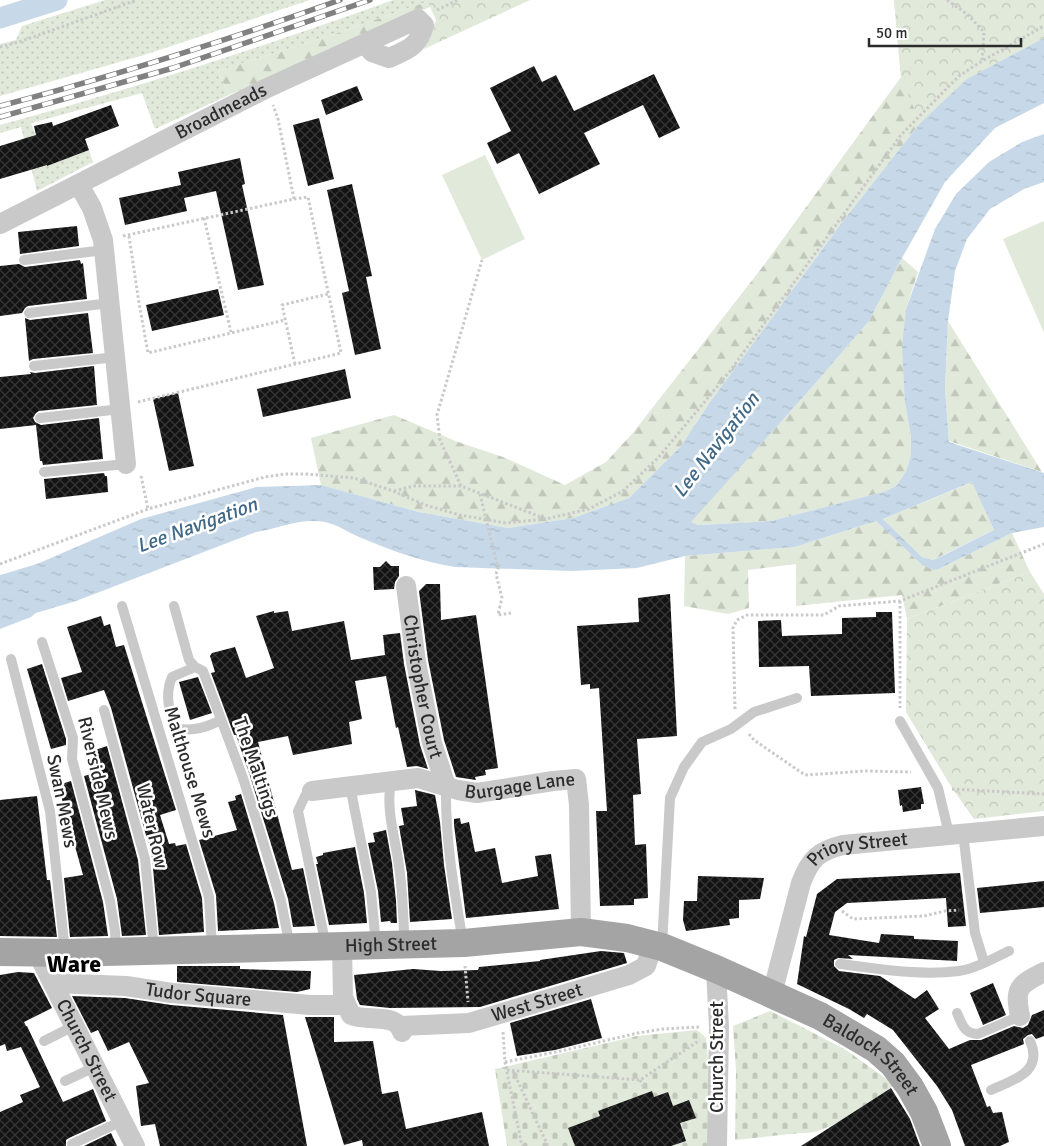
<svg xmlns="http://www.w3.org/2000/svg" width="1044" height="1146" viewBox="0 0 1044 1146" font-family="Signika,sans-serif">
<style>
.grass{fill:url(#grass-dots)}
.forest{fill:url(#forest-firs)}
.cemetery{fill:url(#cemetery-stones)}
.park{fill:url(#park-crowns)}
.pitch{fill:#e1e9da}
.water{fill:url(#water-ripples);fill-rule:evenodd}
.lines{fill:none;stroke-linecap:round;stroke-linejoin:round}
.canal{stroke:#c7d9e8;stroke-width:21}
.building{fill:url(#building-cross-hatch)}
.path{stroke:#c9c9c9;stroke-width:3;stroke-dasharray:2.5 2.5;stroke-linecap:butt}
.lane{stroke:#c9c9c9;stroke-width:10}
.street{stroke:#c9c9c9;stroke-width:20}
.primary{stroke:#a4a4a4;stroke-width:28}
.rail-casing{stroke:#818181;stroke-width:5.5}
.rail{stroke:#fff;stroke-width:4;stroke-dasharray:11;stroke-linecap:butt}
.path-bridge{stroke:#c9c9c9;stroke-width:3;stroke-dasharray:2.5 2.5;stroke-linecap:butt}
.labels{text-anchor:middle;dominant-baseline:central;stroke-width:5;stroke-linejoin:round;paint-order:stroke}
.street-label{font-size:19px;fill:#2c2c2c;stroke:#fff}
.water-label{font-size:20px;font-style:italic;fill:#406887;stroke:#fff}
.district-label{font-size:24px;font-weight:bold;fill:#000;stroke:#fff}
</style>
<defs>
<pattern id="grass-dots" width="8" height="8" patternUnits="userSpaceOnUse" patternTransform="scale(1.25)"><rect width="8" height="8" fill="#e1e9da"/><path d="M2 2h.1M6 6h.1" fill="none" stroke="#c1c8bb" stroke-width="1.8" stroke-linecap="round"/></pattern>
<pattern id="forest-firs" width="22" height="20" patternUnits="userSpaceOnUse" patternTransform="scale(1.25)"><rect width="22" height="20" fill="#e1e9da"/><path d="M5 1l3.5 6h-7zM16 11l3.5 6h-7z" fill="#c1c8bb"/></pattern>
<pattern id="cemetery-stones" width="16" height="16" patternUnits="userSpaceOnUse" patternTransform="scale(1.25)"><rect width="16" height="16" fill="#e1e9da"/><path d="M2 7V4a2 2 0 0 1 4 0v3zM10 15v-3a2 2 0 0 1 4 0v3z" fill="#c1c8bb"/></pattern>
<pattern id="park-crowns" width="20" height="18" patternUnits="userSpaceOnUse" patternTransform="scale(1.25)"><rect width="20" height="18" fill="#e1e9da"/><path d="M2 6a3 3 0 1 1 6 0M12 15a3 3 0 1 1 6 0" fill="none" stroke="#c1c8bb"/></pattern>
<pattern id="water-ripples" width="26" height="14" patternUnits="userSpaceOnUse" patternTransform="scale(1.25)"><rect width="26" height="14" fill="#c7d9e8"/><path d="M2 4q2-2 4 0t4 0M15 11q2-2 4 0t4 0" fill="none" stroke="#abbac7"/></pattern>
<pattern id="building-cross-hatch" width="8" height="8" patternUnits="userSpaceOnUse" patternTransform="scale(1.25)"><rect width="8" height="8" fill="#131313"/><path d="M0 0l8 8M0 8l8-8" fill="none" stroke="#363636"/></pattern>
</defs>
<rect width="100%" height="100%" fill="#fff"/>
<!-- grass -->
<path class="grass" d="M105 0H310L144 55 0 96V44L16 40 22 26Z
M393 0H432L323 38 218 71 229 95 155 129 142 93 31 123 47 166 89 150 93 162 37 191 21 127 0 133V125C133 89 263 47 393 0Z"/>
<!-- forest -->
<path class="forest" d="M432 0H446L229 95 218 71 323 38Z
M894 0H1044V38L967 79 920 123 843 221 710 402 681 446 629 498 573 518 508 528 419 512 321 485 311 438 394 415 458 442 503 457 565 485 606 462 632 434 761 269 901 77Z
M902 258 918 272 906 309 905 403 911 437V456L906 471 897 485 888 491 771 521 698 525 690 522 814 385 869 321Z
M948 321 1042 472 949 441 945 388Z
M973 482 994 530 933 560 922 557 883 519Z
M876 521 922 565 939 569 1012 533 1030 572 907 619 902 595 796 606V564L748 570 749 608 728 614 684 606 685 556 795 547Z"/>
<!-- cemetery -->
<path class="cemetery" d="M770 1011 800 1026 846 1050 895 1085C870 1101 828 1136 800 1133L735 1140 736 1070 733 1026Z
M697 1030 706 1038 710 1081 708 1146H507L495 1069 637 1036Z"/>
<!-- park -->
<path class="park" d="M427 0H530L424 49 436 20Z
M894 0H1044V38L967 79 920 123 901 77Z
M1030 572 1044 594V811L974 819 952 788 906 712 907 619Z"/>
<!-- pitch -->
<path class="pitch" d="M485 155 525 239 482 260 442 175Z
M1044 221V333L1003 239Z"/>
<!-- water -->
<path class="water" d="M1044 38V103L995 128 945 182 902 258 869 321 814 385 691 522 698 525 771 521 887 491 897 485 906 471 911 456V437L905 403 902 347 906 309 935 229 956 194 989 162 1022 142 1044 134V182L1024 189 990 209 967 239 955 271 948 321 945 388 949 442 1044 473V527L1012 533 939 569 933 570 922 565 876 521 795 547 685 556 637 568 572 571 455 567C422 562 390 550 359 537 345 531 333 521 316 521 295 520 276 529 256 532L76 601 36 613 31 617 0 629V575L37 564 141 519 257 487 321 485 419 512 508 528 573 518 629 498 681 446 710 402 843 221 920 123 967 79ZM972 482 994 530 940 557 933 560 922 557 883 519Z"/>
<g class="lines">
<!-- canal -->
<path class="canal" d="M0 18 57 0"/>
</g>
<!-- building -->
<path class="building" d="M534 66 542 82 556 75 574 111 654 74 680 128 659 138 643 105 584 133 600 164 539 194 519 153 497 164 487 143 511 131 490 88Z
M357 86 363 100 326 115 321 100Z
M111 105 119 126 85 139 89 150 47 166V165L0 179V146L36 135 34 126 52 122 53 126Z
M319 118 334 179 308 186 293 125Z
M240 158 245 184 242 185 264 285 238 290 216 191 184 198 187 211 125 225 119 198 181 185 178 172Z
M352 184 372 276 366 277 381 349 355 355 342 293 349 291 327 190Z
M77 226 79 246 20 254 18 232Z
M80 260 81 264 83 263 87 299 28 306 25 308 22 313 0 316V266L19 264 25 267Z
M218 289 224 315 152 331 146 305Z
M88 313 93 353 33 359 29 361 25 318 30 320Z
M94 366 97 405 39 411 36 413 33 418 35 422 41 425 99 418 103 459 43 465 42 461H40L36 425 0 429V377L31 374 30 372 35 373Z
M345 369 351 398 263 417 257 389Z
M178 393 194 466 169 471 153 399Z
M104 473 105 476H107L108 492 46 499 44 479Z
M386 561 391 566H399V576L395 582 394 589 374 590 373 567H380Z
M426 584H440L441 620 476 615 498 768 485 770 486 775 475 777 476 780 456 777 444 740 428 660 419 591Z
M670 594 677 736 637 739 641 794 633 795 635 845 646 844 648 898 634 899V905L600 906 596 811H607L599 688 590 689V684L581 685 577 626 639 622 638 598Z
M274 611V613L288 611 292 631 344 621 351 660 385 655 383 635 400 633 404 664 420 745 428 769 417 766 407 767 398 727 396 728 386 676 355 681 362 719 349 722 352 744 293 755 288 736 258 742 292 870 303 868 315 926 293 927 288 899 250 776 236 735H234L211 673 215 672 210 656 212 653 235 647 246 678 274 668 256 616Z
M876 612H892L895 693 811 696 809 666 759 667 758 621 781 620 782 636 842 634V618L876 617Z
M101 616 104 626 110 624 116 647 124 645 176 810 160 815 169 844 175 843 176 846 186 844 202 898 204 932 159 935 152 857 111 708 104 690 68 701 61 678 82 672 67 627Z
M42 664 66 739V745L51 749 27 669Z
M198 677 212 713 190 720 179 682Z
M107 746 138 860 146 935 122 936 117 899 84 776 95 773 89 752Z
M71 781 103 902 108 936 70 937 64 878 83 875 58 785Z
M921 787 924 804H921V809L903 812 902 805 900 806 898 790Z
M415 790 435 795 440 822 444 865 452 919 410 922 407 873 399 826 404 825 401 808 417 806Z
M241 794 274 903 279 928 218 931 216 895 199 840 237 830 228 802 236 800 235 796Z
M37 796 47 880H50L57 937 0 936V800Z
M460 818 461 824 469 822 475 852 495 848 502 883 538 876 535 856 551 854 559 909 466 918 454 825V819Z
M386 830 392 863 396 901 397 923H391L390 921 381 922 378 891 368 843 375 842 373 833Z
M355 847 364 893 367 923 329 925 316 864H318L316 857 323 855V853Z
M960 873 966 926 948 927 946 898 847 903 835 912 829 935 879 943 881 934 914 936V939L958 941 957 961 848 955 853 959 838 958 834 960V966L839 971 880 976 915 999 927 990 939 1009 925 1018 949 1049 970 1040H981L1014 1026 1023 1028 1028 1025 1032 1015 1044 1010V1036L1036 1039 1032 1034 1028 1035 1023 1039 1024 1044 971 1065 987 1107 990 1106 993 1113 1002 1112 1009 1142 1000 1146H965L952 1110 937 1086 893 1030 867 1014 864 1018 849 1009 797 984 804 936 806 937 817 894 837 879Z
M698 876 764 878 760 899 739 900V918L729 919 730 925 686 931 683 920 684 901H697Z
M1044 881V907L980 913 977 888Z
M601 951 624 953 627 963 480 1007 390 1008 360 1005 357 999 354 975 413 969 441 971 478 970 479 967 540 961V960Z
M177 966H240V969L311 971 310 989 297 992 177 982Z
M18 972 34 973 52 1008 24 1022 26 1026H27L63 1102 93 1089 106 1121 69 1138 66 1140V1146H0V1112L23 1102 20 1095 40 1087 21 1047 7 1051 5 1044 0 1046V975Z
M993 983 1006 1015 983 1025 970 993Z
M72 996 125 998 171 1005 283 1015 307 1146H160L155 1124 141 1126 136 1086 149 1083 129 1042 108 1051 98 1030 91 1033Z
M591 999 602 1038 555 1050 517 1056 510 1023Z
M305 1017H334V1042L373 1041 382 1094 398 1091 406 1129 482 1112 489 1146H363L362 1140 344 1145Z
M891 1088 910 1119 920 1146H801Z
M652 1091 654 1097 668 1092 673 1106 689 1100 696 1118 680 1123 686 1141 671 1146H575L568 1128 600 1116 598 1111Z
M111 1133 117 1146H84Z"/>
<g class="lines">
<!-- path -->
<path class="path" d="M947 0 967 14 984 32 982 61
M437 10 458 0
M0 47 19 42 137 0
M204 218 231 332
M123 236 294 199 278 119 273 105
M129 236 139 303 148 353 285 320
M295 364 282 305 328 294
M138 402 341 353 308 197 294 199
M141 476 148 509
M461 486 440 440 437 415 482 260
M394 491 414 486H461L546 519
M0 564 148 509 265 477 285 474H306L354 478 393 491 425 505 460 515 506 523 546 519 589 509 623 491 658 458 730 371 901 135 959 76 982 61 1044 26
M900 601V708
M500 606 498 615 511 613
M735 709 733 628 737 620 747 615H824L839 606 900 601 1044 544
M749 734 754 740 805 775 865 771 911 772
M952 789 1044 794
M842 911 853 919 924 916 945 911 959 910
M465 966 468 1002
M503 1032 505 1062 522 1146
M505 1062 561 1051 638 1033 663 1029 699 1027
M507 1070 640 1080 700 1040
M513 1071 548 1146
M640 1080 643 1086"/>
<!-- lane -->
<path class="lane" d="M24 260 104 250
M29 313 110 303
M34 366 116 357
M40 418 121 409
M44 472 126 464
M122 606 209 897 212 948
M174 606 189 660 195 667 203 671 243 778 261 835 281 901 290 947
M42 642 73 738 72 759 110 901 115 931 116 951
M11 659 50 811 65 952
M195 667 172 677C165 693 168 713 177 728 193 732 207 727 221 720
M104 710 145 859 154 950
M900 721 938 788 949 834
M391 781C385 812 397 843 400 874 403 897 403 921 405 944
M350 786 371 892 376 945
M446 786C445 839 454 890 463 942
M312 791 305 796 298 811 326 946
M963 833 975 933 984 962
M662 946 670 798 684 767 702 742 731 729 754 712 797 698
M840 964C879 969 920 976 959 971 975 969 994 958 1009 951
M957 1013C962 1024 964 1034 978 1034L1020 1016 1021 1019
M44 1041 74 1026
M65 1081 95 1067
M991 1090C1013 1080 1044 1072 1030 1041
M72 1144 122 1121"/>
<!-- street -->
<g class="street">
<path d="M79 185 92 208 103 240 126 464"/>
<path id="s1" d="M0 224 265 89 418 19 424 25C419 46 408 50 389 58L372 52 365 44"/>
<path id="s2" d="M406 586 416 662 432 743 446 786"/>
<path id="s3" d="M312 791 418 778 458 790 477 793 553 781 576 779 579 805 581 932"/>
<path d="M342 947 343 997 351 1015C366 1022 397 1012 402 1032"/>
<path id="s4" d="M38 954 135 1146"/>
<path d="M716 969 719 1027 717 1146"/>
<path id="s5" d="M53 983 126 986 172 993 310 1005H345"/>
<path id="s6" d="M772 994 801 883C810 859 818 851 843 845L1044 826"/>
<path d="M1020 1016C1014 987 1019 985 1044 972"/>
<path id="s7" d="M401 1026 469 1023 629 975 646 966 653 944"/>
</g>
<!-- primary -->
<path class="primary" id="s8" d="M0 952 65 953 464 943 581 932 627 938 662 947 716 969 820 1016 876 1049 893 1064 910 1087 924 1112 937 1146"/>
<defs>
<path id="rail" d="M0 106C115 76 228 40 340 0
M0 117 173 68 370 0"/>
</defs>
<!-- rail casing -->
<use href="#rail" class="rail-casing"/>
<!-- rail -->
<use href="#rail" class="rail"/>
<!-- path-bridge -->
<path class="path-bridge" d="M480 494 498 569 496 574 502 598 500 606"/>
</g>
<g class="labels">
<!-- street labels -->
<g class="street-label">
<text stroke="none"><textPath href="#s1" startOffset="248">Broadmeads</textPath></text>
<text stroke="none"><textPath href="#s2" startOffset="102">Christopher Court</textPath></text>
<text transform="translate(256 767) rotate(71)">The Maltings</text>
<text transform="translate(190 772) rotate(73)">Malthouse Mews</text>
<text transform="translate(98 778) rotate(77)">Riverside Mews</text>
<text stroke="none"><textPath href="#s3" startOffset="211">Burgage Lane</textPath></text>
<text transform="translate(62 801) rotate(79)">Swan Mews</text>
<text transform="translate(152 826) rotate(77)">Water Row</text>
<text stroke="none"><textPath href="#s6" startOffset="188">Priory Street</textPath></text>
<text stroke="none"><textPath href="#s8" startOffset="391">High Street</textPath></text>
<text stroke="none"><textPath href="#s5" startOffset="146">Tudor Square</textPath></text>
<text stroke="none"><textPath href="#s7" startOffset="139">West Street</textPath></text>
<text stroke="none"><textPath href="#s4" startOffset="108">Church Street</textPath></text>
<text transform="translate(717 1057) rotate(-90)">Church Street</text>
<text stroke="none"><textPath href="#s8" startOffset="901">Baldock Street</textPath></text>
</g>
<!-- water labels -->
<g class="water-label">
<text transform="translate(716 445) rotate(-52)">Lee Navigation</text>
<text transform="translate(197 525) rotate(-20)">Lee Navigation</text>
</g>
<!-- district labels -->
<g class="district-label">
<text x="74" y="964">Ware</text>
</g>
</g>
<!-- scale -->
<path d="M869 38v8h152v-8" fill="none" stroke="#2c2c2c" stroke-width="2.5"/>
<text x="876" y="38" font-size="15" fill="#2c2c2c" stroke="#ffffff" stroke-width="4" paint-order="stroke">50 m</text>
</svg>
